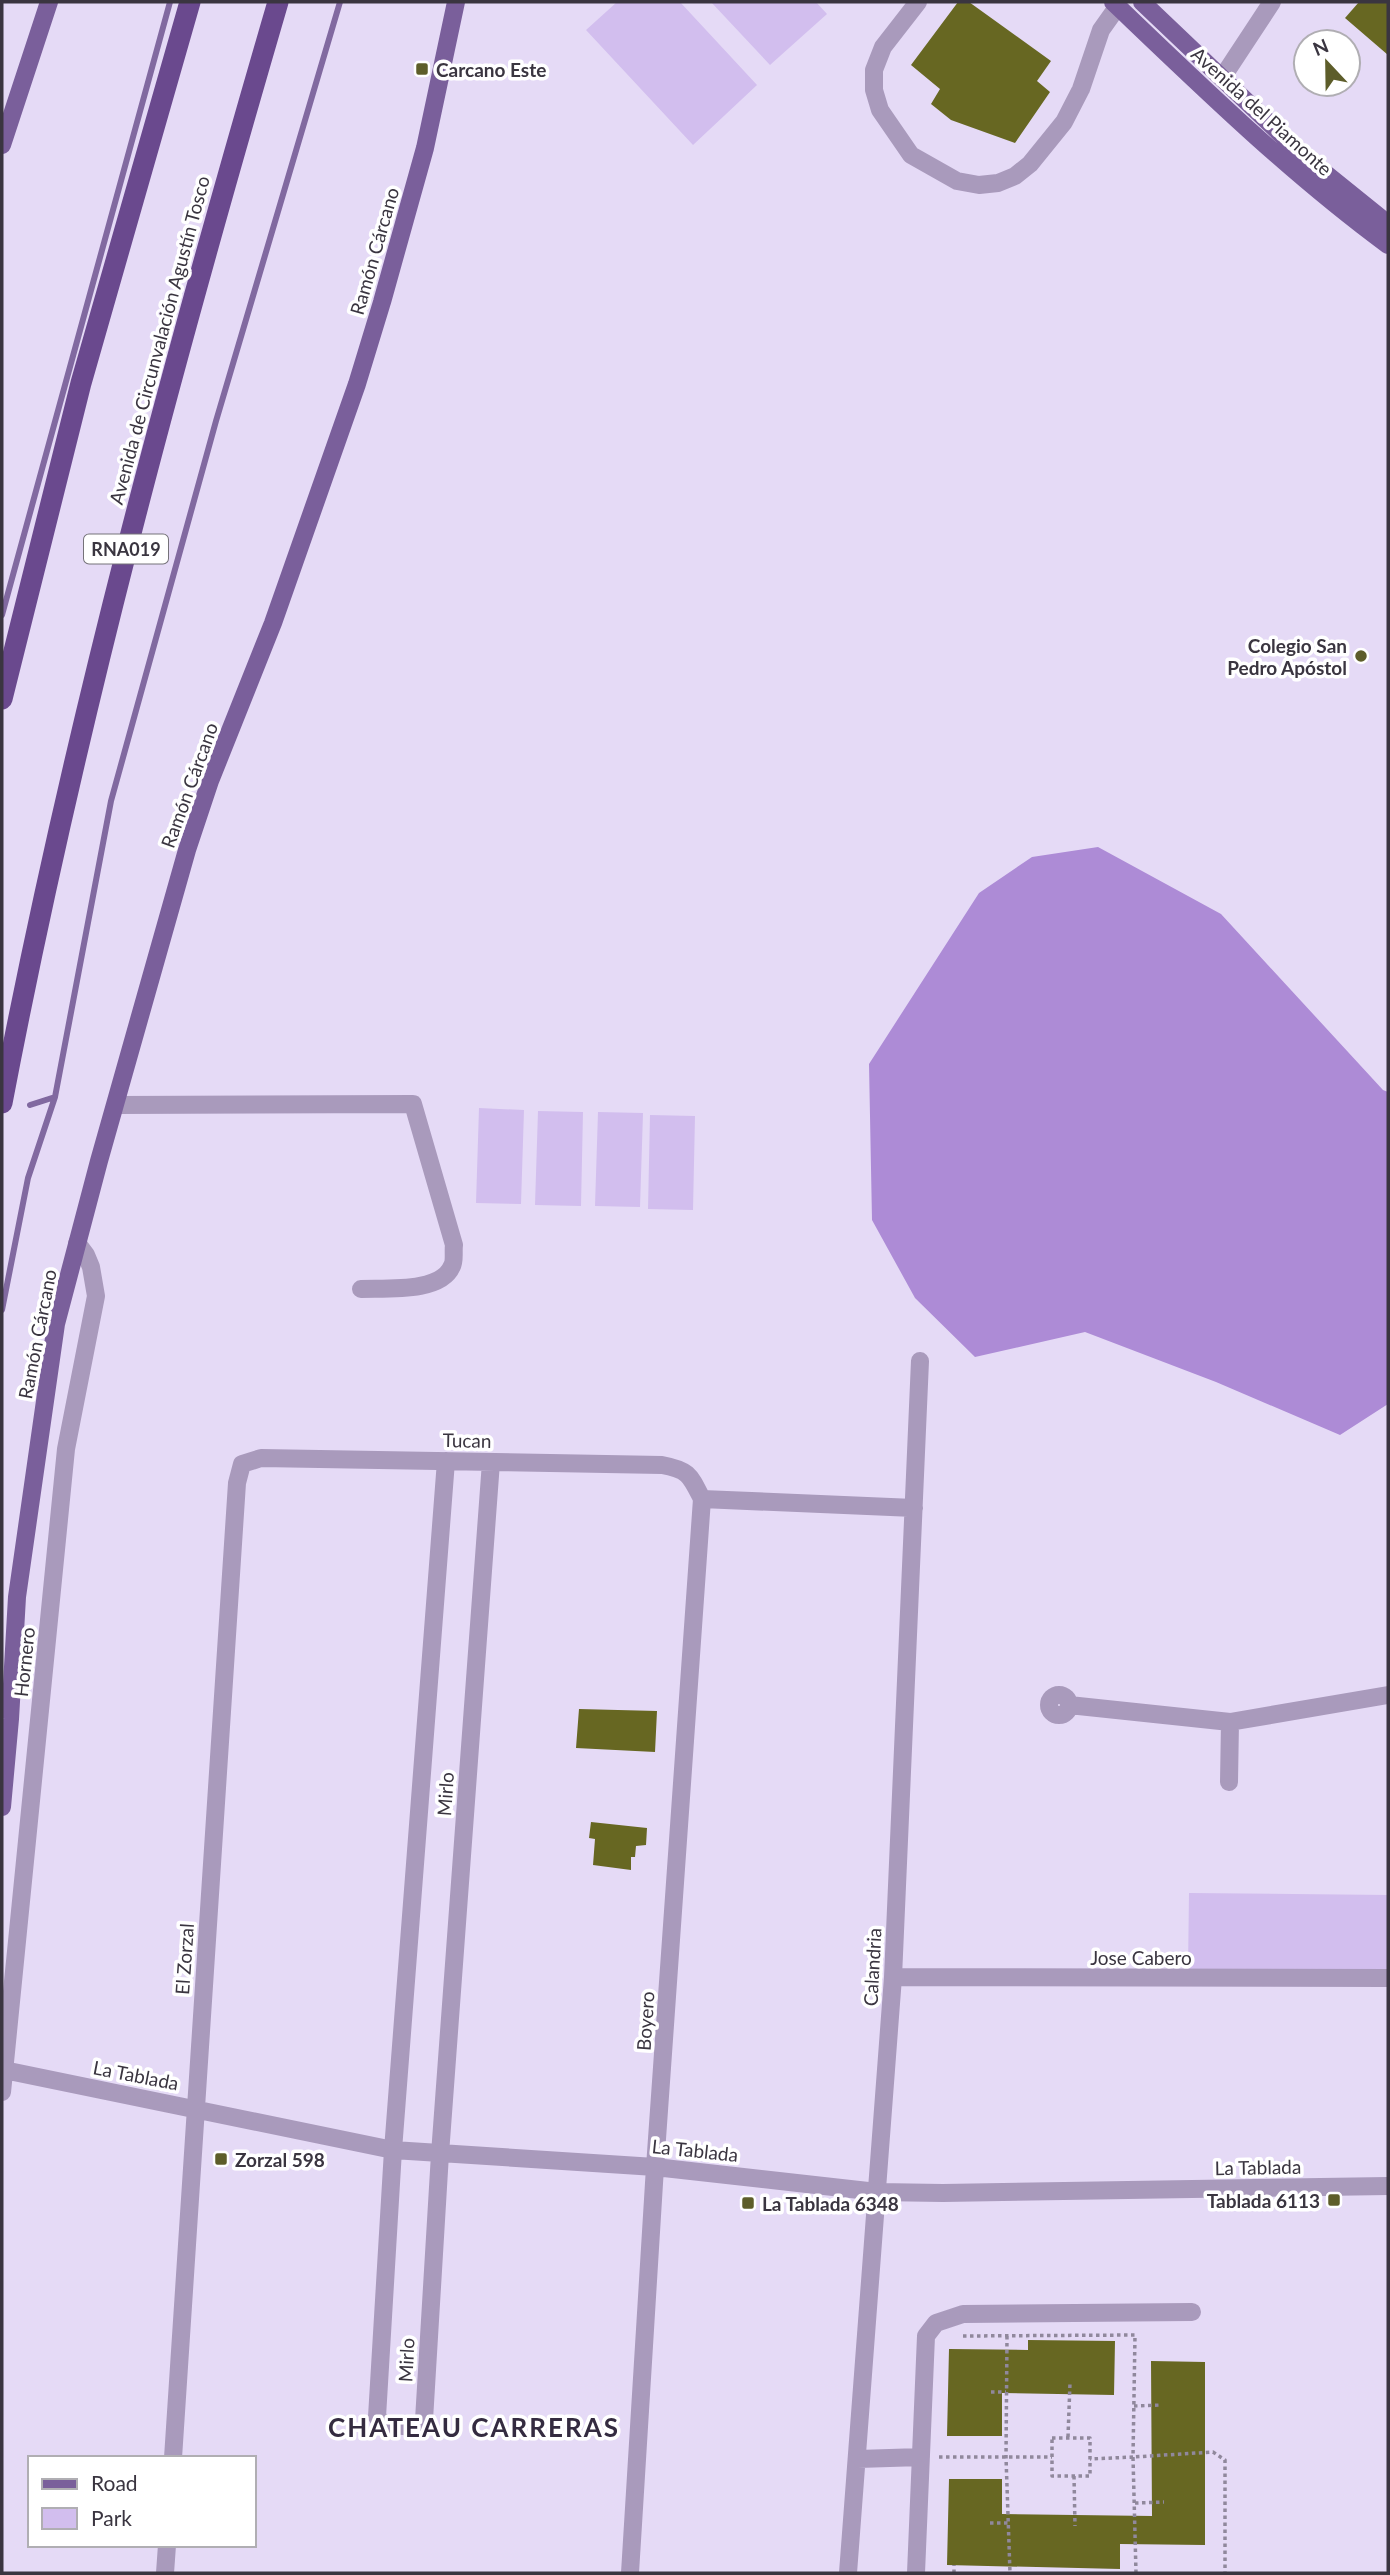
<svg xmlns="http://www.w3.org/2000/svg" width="1390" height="2575" viewBox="0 0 1390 2575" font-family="Lato,sans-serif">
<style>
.green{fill:#d2beee}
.forest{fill:#ad8bd6}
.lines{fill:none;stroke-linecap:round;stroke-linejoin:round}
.stream{stroke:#8169a0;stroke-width:6}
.building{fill:#676722}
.path{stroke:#90889c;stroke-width:3.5;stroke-dasharray:3.5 3.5;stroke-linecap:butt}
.minor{stroke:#a99abc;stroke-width:18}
.major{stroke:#7a5f9b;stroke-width:18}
.highway{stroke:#6a498e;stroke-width:21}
.poi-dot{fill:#5d5d2a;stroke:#fff;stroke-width:2.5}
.labels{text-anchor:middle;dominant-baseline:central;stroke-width:7;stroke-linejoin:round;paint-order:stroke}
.shield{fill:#fff;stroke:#757279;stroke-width:2}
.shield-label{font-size:18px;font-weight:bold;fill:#3a3540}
.poi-label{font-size:19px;font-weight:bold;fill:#3a3540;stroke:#fff;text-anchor:start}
.street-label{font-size:19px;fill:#3a3540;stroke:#fff}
.district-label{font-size:26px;font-weight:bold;letter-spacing:2px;fill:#342b40;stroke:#fff}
</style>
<rect width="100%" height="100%" fill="#e5daf6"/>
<!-- green -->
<path class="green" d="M617 2H680L757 85 693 145 586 30Z
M711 2H816L827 14 770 65Z
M479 1108 524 1110 521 1204 476 1203Z
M538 1111 583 1112 581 1206 535 1205Z
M598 1112 643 1113 640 1207 595 1206Z
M650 1115 695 1116 693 1210 648 1209Z
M1189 1893 1388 1895V1971L1188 1969Z"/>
<!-- forest -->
<path class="forest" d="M1098 847 1221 914 1383 1090 1388 1092V1404L1340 1435 1216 1382 1085 1332 975 1357 915 1298 872 1220 869 1064 979 893 1032 857Z"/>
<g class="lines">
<!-- stream -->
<path class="stream" d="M2 615 170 2
M30 1105 55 1097
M2 1310 28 1178 55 1097 111 801 216 421 340 2"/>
</g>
<!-- building -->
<path class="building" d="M958 2H969L1051 61 1037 81 1050 92 1015 143 951 120 931 104 940 89 911 65Z
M1359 2H1388V55L1345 18Z
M579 1709 657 1711 655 1752 576 1748Z
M591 1822 647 1828 646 1845 636 1846 635 1857H631V1870L593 1865 595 1839 589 1838Z
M1028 2340 1115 2341 1114 2395 1002 2393V2436H947L949 2349 1028 2350Z
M1151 2361 1205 2362V2545L1120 2544V2569L947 2565 949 2479H1002V2514L1152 2516Z"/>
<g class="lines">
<!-- path -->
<path class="path" d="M963 2336 1135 2335 1133 2457 1090 2459
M1007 2336 1006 2457 1010 2573
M991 2392H1006
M1134 2406 1162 2405
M1068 2437 1070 2383
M1052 2438H1090V2476H1052Z
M939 2457H1052
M1074 2476 1075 2526
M1135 2503 1164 2502
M990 2523H1008
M954 2573V2565
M1136 2573 1133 2457 1213 2452 1225 2460V2573"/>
<!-- minor -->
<path class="minor" d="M918 2 883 47 874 70V90L880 110 911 155 957 181 979 185 998 183 1015 176 1030 164 1064 122 1081 89 1101 30 1118 6
M1222 78 1272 2
M116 1105 413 1104 454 1245C453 1251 455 1261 452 1266 441 1293 386 1288 361 1289
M446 1461 393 2150 377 2417 384 2424 413 2427 424 2420 440 2154 491 1462
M702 1499 914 1508
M1049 1705a10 10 0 1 1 20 0a10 10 0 1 1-20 0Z
M1069 1705 1230 1722 1388 1695
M1229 1782 1230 1722
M893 1977 1388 1978
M4 2070 393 2150 655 2167 877 2192 943 2193 1388 2186
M2 2092 66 1449 96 1296 91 1267 86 1255 77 1243
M173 2458 237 1483 242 1464 261 1458 662 1465C689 1470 690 1475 702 1499L655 2167 630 2573
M858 2459 921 2457
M165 2573 167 2545
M848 2573 893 1977 920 1361
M916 2573 926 2336 936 2323 963 2314 1192 2312"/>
<!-- major -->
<path class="major" d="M1113 2C1202 87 1289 172 1388 245
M1142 2 1305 157 1388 224
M2 145 49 2
M2 1807 10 1719 17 1597 56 1324 99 1161 187 850 210 781 273 623 357 384 382 302 425 148 456 2"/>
<!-- highway -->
<path class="highway" d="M2 699 81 383 190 2
M2 1103C73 731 172 365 278 2"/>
</g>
<!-- markers -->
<g class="poi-dot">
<rect x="415" y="62" width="14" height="14" rx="3.5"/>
<circle cx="1361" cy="656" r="7"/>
<rect x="214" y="2152" width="14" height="14" rx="3.5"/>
<rect x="1327" y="2193" width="14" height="14" rx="3.5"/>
<rect x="741" y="2196" width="14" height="14" rx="3.5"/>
</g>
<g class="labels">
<!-- shield labels -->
<rect class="shield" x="84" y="534.5" width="84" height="29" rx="5"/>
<g class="shield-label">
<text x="126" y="549">RNA019</text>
</g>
<!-- poi labels -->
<g class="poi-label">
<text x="436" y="69">Carcano Este</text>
<text x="1347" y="645" text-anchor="end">Colegio San<tspan x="1347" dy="22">Pedro Apóstol</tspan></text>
<text x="235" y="2159">Zorzal 598</text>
<text x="1320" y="2200" text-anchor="end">Tablada 6113</text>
<text x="762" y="2203">La Tablada 6348</text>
</g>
<!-- street labels -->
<g class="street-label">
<text transform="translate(1262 111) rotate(42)">Avenida del Piamonte</text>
<text transform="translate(374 251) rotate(-74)">Ramón Cárcano</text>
<text transform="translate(159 340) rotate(-75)">Avenida de Circunvalación Agustín Tosco</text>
<text transform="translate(189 785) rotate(-70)">Ramón Cárcano</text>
<text transform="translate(37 1334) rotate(-79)">Ramón Cárcano</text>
<text transform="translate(467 1440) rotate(1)">Tucan</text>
<text transform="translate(24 1662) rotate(-84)">Hornero</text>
<text transform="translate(445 1794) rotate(-86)">Mirlo</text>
<text x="1141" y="1957">Jose Cabero</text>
<text transform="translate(184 1959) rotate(-86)">El Zorzal</text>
<text transform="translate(872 1967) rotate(-87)">Calandria</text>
<text transform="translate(645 2021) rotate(-86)">Boyero</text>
<text transform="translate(136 2075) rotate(11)">La Tablada</text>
<text transform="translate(695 2150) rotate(6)">La Tablada</text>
<text transform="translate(1258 2167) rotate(-1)">La Tablada</text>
<text transform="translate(406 2360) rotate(-87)">Mirlo</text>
</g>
<!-- district labels -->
<g class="district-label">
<text x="474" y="2427">CHATEAU CARRERAS</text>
</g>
</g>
<!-- border -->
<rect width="1390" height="2575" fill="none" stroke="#3a3540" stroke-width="7"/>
<!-- legend -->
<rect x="28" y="2456" width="228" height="91" fill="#ffffff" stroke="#b0aeb3" stroke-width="2"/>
<rect x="42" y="2479" width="35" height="10" fill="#7a5f9b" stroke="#b0aeb3" stroke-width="2"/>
<text x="91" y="2491" font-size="21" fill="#3a3540">Road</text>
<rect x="42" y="2508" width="35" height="21" fill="#d2beee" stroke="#b0aeb3" stroke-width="2"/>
<text x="91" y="2526" font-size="21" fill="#3a3540">Park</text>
<!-- north arrow -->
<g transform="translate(1327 63) rotate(338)"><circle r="33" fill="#ffffff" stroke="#b0aeb3" stroke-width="2"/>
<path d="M0-5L12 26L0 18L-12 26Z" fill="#5d5d2a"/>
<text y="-10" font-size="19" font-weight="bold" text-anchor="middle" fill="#3a3540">N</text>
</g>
</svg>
